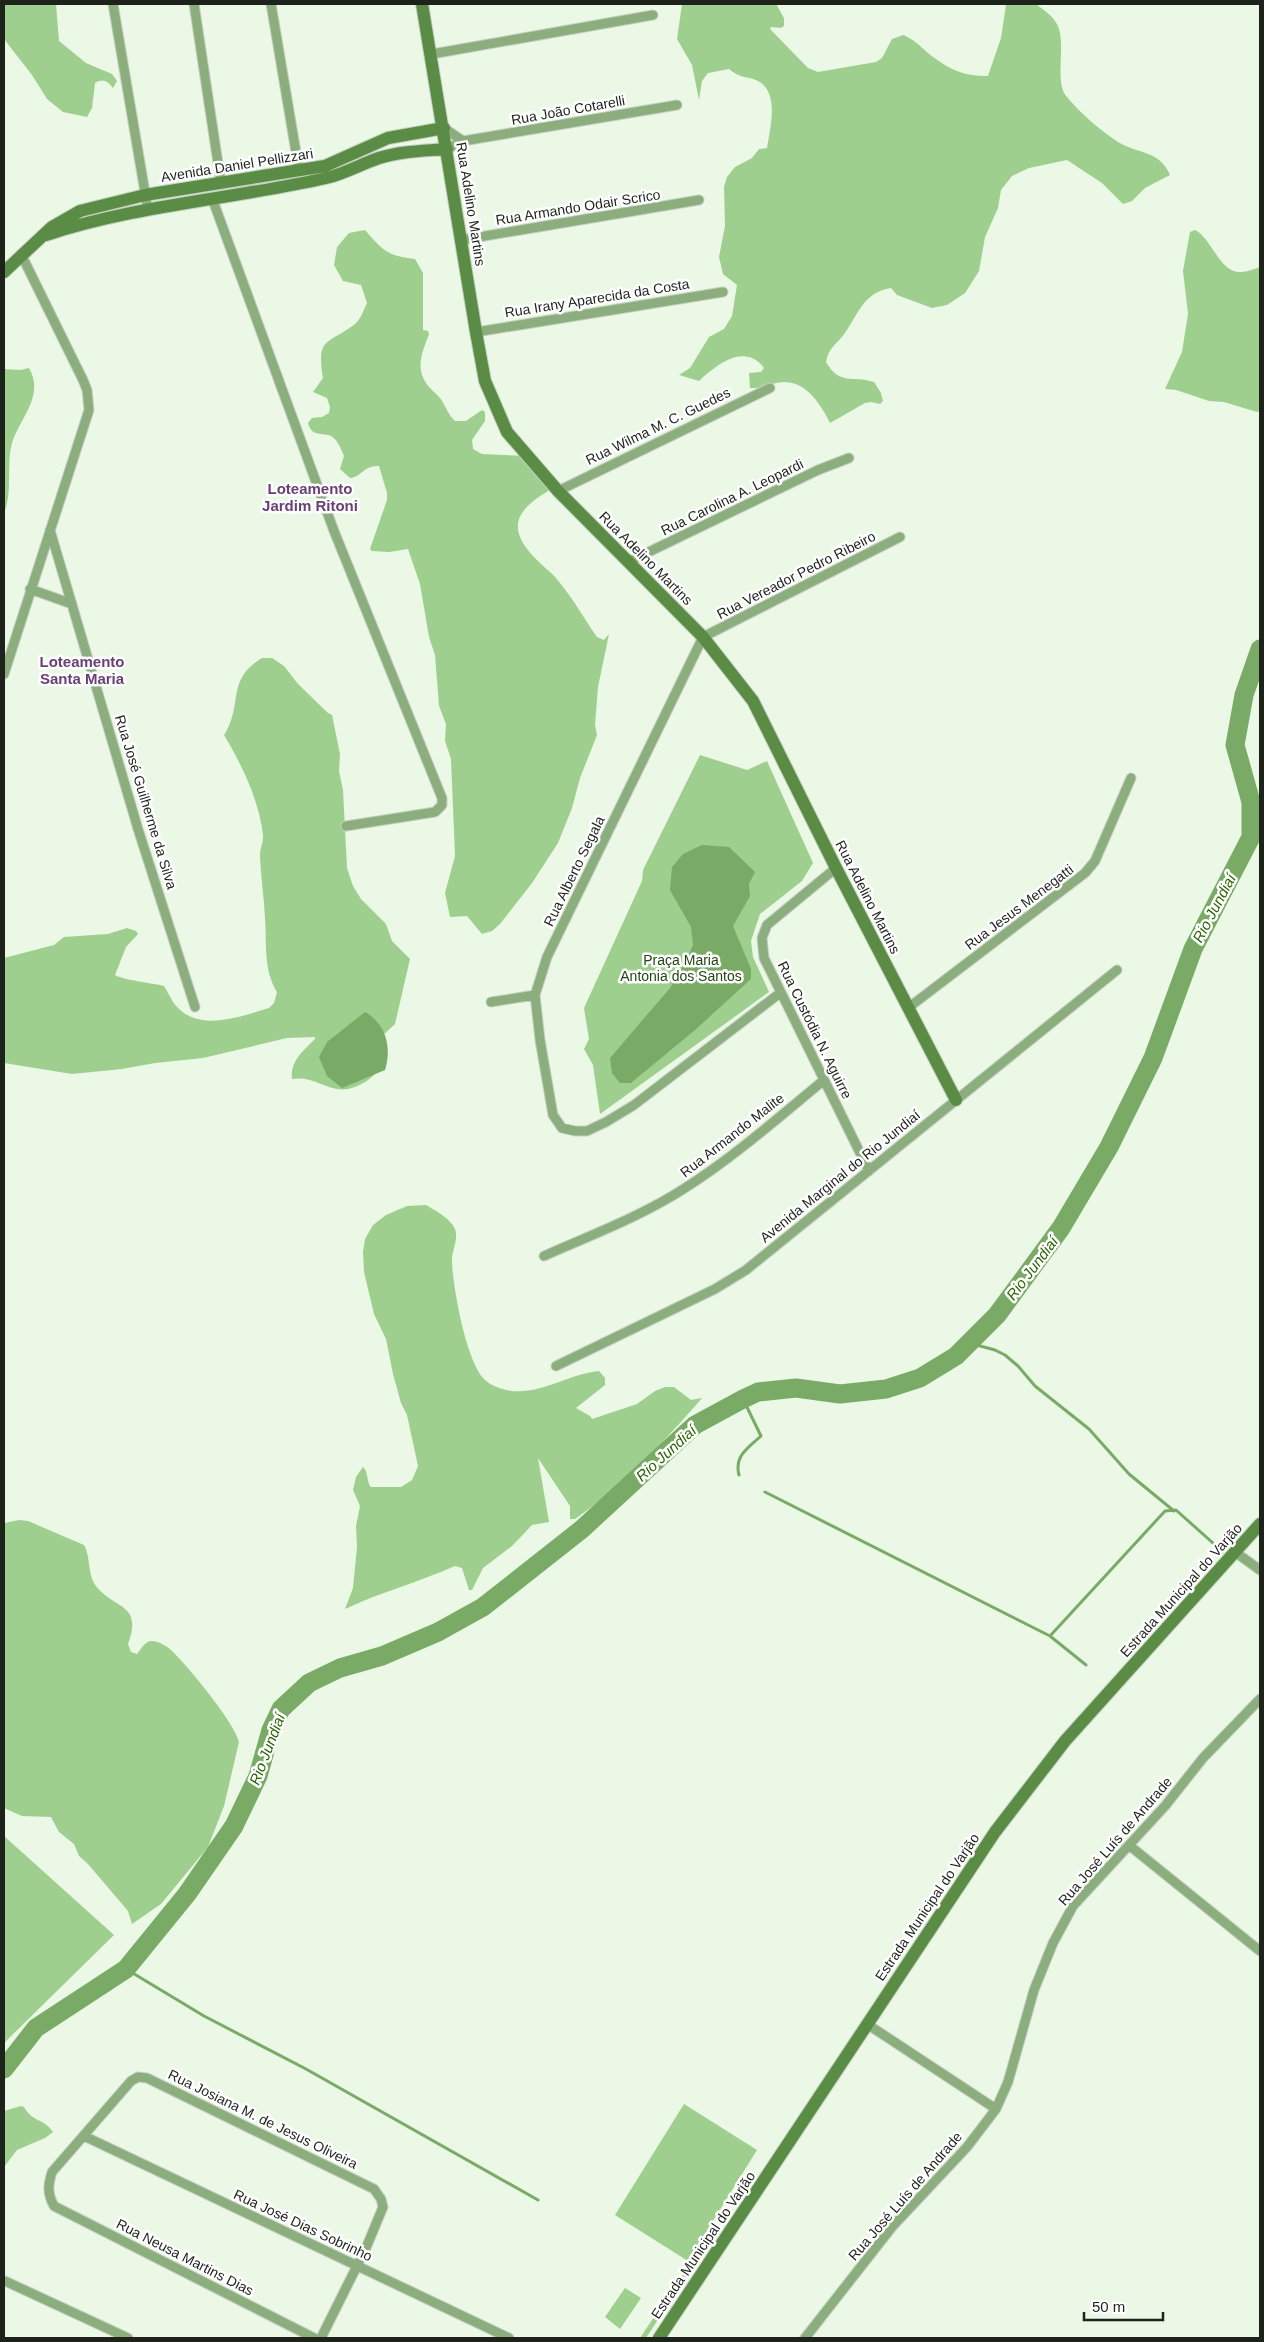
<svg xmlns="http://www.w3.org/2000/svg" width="1264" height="2342" viewBox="0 0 1264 2342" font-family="Arial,sans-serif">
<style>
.green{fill:#9fcf8e}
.water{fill:#79aa66}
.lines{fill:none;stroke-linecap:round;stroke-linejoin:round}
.stream{stroke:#79aa66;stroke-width:3}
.river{stroke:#79aa66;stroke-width:19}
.street-casing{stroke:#c5d1c1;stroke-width:11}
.secondary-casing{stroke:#c5d1c1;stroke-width:14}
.street{stroke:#8cae7f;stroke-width:9}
.secondary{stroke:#5a8c45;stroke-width:12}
.labels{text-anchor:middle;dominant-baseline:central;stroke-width:5;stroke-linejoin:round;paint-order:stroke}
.street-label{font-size:14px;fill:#1d221b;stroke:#fff}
.park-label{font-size:14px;fill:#234414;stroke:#fff}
.neighbourhood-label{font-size:15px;font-weight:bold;fill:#693f76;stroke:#fff}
.water-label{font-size:15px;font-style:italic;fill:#286600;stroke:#fff}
</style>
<rect width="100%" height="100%" fill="#eaf8e5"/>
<!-- green -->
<path class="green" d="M4 4H56L59 41 86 63 112 74 117 81 113 88C107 81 104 78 95 83L92 108 87 117 63 112 47 99 32 75 4 39Z
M682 4H776L784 18V26L781 28 771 27 770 29 808 68 818 72 876 62 882 58 892 39 903 35C913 39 919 45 928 53 948 69 962 76 988 76L1001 38 1006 5 1036 4C1045 11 1056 18 1059 29 1065 48 1055 82 1066 96 1080 113 1100 130 1118 142 1137 154 1160 150 1170 175L1145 188 1132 201 1123 204 1102 183 1067 160 1029 168 1012 176 1001 190 998 208 985 237 979 271 965 293 947 305 932 308 897 295 891 288C864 292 858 314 845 333 837 344 828 348 826 362 840 386 851 375 874 382L881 393 883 401 880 404 871 402 865 403 830 423C821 405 808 383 785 382 773 382 763 389 750 388L749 373 761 372 764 368C745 342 716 365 699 381L679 375 690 368 709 337 724 329 732 316 737 285 723 274 719 257 725 226 724 187 727 177 735 167 752 158 759 149 767 148C770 128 780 93 758 81 746 75 743 80 729 69L708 73 702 81 699 100 692 65 677 39Z
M365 230C383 251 388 256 415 259L423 273V330L428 331 429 334C423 351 415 366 426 383 430 389 436 393 440 398 446 406 448 415 455 421H466L482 410 485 412V421L472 440 473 449 482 454 527 456 550 490C512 512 506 531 541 564 545 568 551 572 555 577 571 595 583 617 597 637L604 640 609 634 598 687 595 725 597 735 580 778 572 808 558 843 532 883 500 924 492 931 482 934 467 916 450 917 445 893 455 856 451 759 445 741 446 724 439 706 435 655 429 637 420 584 408 549 389 552 372 551 370 549 387 500V493L379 466C362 466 362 477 350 478L340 469 344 456C341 449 338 440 331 436 320 432 312 437 308 423L312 418 322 417 329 413 330 407 327 398 313 392 323 378C316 336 328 345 355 324 361 319 364 309 367 303L361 285 343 281 334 265 337 247 349 233Z
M1195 230C1211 237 1220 274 1241 272 1247 272 1254 269 1260 267V411L1257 412 1224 402 1209 401 1176 390 1165 389 1182 352 1188 314 1183 271 1190 232Z
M29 368C45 396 20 417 12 443 6 465 13 493 4 513V369L20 370Z
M262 658H272L284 666 298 684 328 713 332 715 340 754 339 771 343 790 347 868 353 886 361 899 386 924 392 941 410 959 395 1024 382 1036C382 1043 385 1056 382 1063 376 1079 353 1092 337 1089 319 1085 310 1076 292 1079 290 1061 303 1051 315 1039V1037L287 1038 203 1058 155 1063 122 1069 72 1074 4 1063V958L54 945 64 937 108 934 127 928 136 931 138 934 126 947 115 975C123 980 152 983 164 986 168 992 171 1000 176 1006 200 1033 241 1016 269 1008L274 1003 277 992C263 969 267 944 265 918 264 898 261 878 260 857 259 850 264 842 263 835 259 800 242 765 224 735 244 704 225 680 262 658Z
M700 755 747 770 767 761 813 863 802 881 760 914 751 941 753 957 769 992 600 1114 593 1065 584 1049 589 1039 584 1008 642 881 643 870Z
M426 1205C436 1211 450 1218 455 1229 459 1239 451 1252 452 1262 453 1288 466 1361 484 1379 491 1386 501 1389 511 1391 543 1394 568 1374 599 1371L605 1378V1385L576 1408 590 1416 592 1419 637 1404 655 1391 665 1387H674L691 1400 702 1398C663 1443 624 1485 575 1519H570V1506L538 1458 549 1522 532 1525 512 1546 483 1568 472 1590H469L462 1568 455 1566C419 1582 381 1592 345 1609L353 1588 357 1547 356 1526 360 1506 353 1490 356 1477 363 1467C369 1473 366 1481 371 1487H401L412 1480 418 1466 407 1415 401 1403 393 1374 386 1339 374 1314 364 1272 363 1252 365 1239 373 1225 386 1215 407 1206Z
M19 1520 28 1521 84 1545C91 1557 87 1574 96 1586 115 1610 143 1603 128 1644L131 1652 137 1654C140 1650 145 1642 150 1641 158 1640 169 1647 174 1653 190 1669 234 1722 239 1742L224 1806 208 1847 161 1904 132 1924 128 1911 88 1864 79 1856 74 1844 59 1832 51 1817 22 1816 4 1808V1523Z
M4 1836 114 1935 4 2043Z
M684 2104 757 2150 688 2261 615 2215Z
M21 2106 24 2107C32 2122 45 2119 53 2132L45 2138 17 2150 4 2167V2111Z
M688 2274 646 2338H640L682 2275Z
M625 2288 641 2298 620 2329 605 2317Z"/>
<!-- water -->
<path class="water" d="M702 845 729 847 755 872 749 884 750 896 733 926 751 969V979L695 1030 631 1083H620L612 1073 610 1058 670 988 686 961 693 945 691 927 670 890 672 867 683 854Z
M365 1012C386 1024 392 1047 385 1070L342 1088 327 1076 319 1057 327 1042Z"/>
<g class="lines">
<!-- stream -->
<path class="stream" d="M969 1343 995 1350 1005 1355 1018 1366 1035 1386 1089 1429 1129 1474 1174 1511
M739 1475C734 1456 748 1448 761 1436L743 1399
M765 1492 1050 1636 1086 1665
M1050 1636 1165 1511 1176 1510 1223 1552
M126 1969 204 2016 306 2069 538 2200"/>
<!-- river -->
<path class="river" d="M4 2069 36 2028 126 1969 187 1894 234 1826 258 1776 271 1730 281 1709 309 1683 340 1668 382 1656 438 1632 483 1607 582 1529 695 1425 743 1399 758 1392 796 1388 840 1394 886 1389 920 1378 956 1356 997 1315 1061 1228 1109 1147 1153 1058 1193 949 1251 837V802L1235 745 1244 695 1260 649"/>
<defs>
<path id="street" d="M113 4 148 210
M194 4 221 183
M271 4 299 170
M432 54 653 15
M444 128 463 141
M447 149 463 141 677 105
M212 198 334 531 442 798V805L435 812 346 826
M461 240 699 200
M476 332 723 292
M558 491 770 388
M50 530 138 829 195 1007
M628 562 818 470 849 458
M30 589 72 604
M4 674 89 410 87 390 83 380 21 254
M836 868 767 925 762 938 764 958 869 1171
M780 993 634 1105 606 1122 587 1131H575L562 1128 553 1115 540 1040 535 995 547 957 703 637 900 537
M491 1002 535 995
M908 1008 1085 873 1095 861 1131 778
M544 1256C591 1235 642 1216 685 1188 734 1157 779 1117 824 1080
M556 1366 715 1289 746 1270 1117 970
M1235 1552 1260 1570
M1130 1846 1260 1951
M867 2024 996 2109
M84 2136 509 2338
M5 2281 128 2338
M314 2338 54 2206C47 2193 48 2185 52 2172L131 2081 138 2077 147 2078 374 2189 381 2199 383 2207 366 2248 321 2338
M805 2338 892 2227 967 2147 996 2109 1008 2082 1034 1990 1053 1943 1073 1906 1165 1806 1203 1758 1260 1699"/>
<path id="secondary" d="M422 4 476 332 485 381 507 432 558 491 703 637 753 701 836 868 956 1100
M46 235C137 205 233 199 326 178 344 174 361 164 379 158 401 151 424 151 447 149
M4 272 52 227 80 211 145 195 325 166 388 138 444 128
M659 2338 995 1832 1065 1741 1260 1524"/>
</defs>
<!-- street casing -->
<use href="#street" class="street-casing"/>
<!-- secondary casing -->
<use href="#secondary" class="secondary-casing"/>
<!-- street -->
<use href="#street" class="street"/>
<!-- secondary -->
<use href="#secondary" class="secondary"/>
</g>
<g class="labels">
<!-- street labels -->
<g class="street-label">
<text transform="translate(568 110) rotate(-10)">Rua João Cotarelli</text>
<text transform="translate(237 165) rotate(-9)">Avenida Daniel Pellizzari</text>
<text transform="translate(471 204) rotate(81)">Rua Adelino Martins</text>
<text transform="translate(578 207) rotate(-9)">Rua Armando Odair Scrico</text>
<text transform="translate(597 298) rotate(-9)">Rua Irany Aparecida da Costa</text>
<text transform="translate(658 426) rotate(-26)">Rua Wilma M. C. Guedes</text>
<text transform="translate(732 497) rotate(-26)">Rua Carolina A. Leopardi</text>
<text transform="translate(646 558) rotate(45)">Rua Adelino Martins</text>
<text transform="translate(796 575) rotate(-27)">Rua Vereador Pedro Ribeiro</text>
<text transform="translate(146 802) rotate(73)">Rua José Guilherme da Silva</text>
<text transform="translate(574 871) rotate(-64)">Rua Alberto Segala</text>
<text transform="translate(868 897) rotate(63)">Rua Adelino Martins</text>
<text transform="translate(1019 907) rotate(-37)">Rua Jesus Menegatti</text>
<text transform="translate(815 1030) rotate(64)">Rua Custódia N. Aguirre</text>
<text transform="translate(732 1135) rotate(-38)">Rua Armando Malite</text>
<text transform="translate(840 1176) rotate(-39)">Avenida Marginal do Rio Jundiaí</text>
<text transform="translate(1181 1590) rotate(-48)">Estrada Municipal do Varjão</text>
<text transform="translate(1115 1841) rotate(-49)">Rua José Luís de Andrade</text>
<text transform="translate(927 1907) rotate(-56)">Estrada Municipal do Varjão</text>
<text transform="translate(263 2119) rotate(26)">Rua Josiana M. de Jesus Oliveira</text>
<text transform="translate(905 2196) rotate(-49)">Rua José Luís de Andrade</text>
<text transform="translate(303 2225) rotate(25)">Rua José Dias Sobrinho</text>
<text transform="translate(703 2245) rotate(-56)">Estrada Municipal do Varjão</text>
<text transform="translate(185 2257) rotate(27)">Rua Neusa Martins Dias</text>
</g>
<!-- park labels -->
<g class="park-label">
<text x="681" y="960">Praça Maria<tspan x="681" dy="16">Antonia dos Santos</tspan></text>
</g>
<!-- neighbourhood labels -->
<g class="neighbourhood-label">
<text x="310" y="488">Loteamento<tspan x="310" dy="17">Jardim Ritoni</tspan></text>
<text x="82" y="661">Loteamento<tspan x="82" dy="17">Santa Maria</tspan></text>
</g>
<!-- water labels -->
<g class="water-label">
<text transform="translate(1214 908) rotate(-62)">Rio Jundiaí</text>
<text transform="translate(1032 1268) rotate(-53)">Rio Jundiaí</text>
<text transform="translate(666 1453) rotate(-42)">Rio Jundiaí</text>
<text transform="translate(267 1749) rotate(-69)">Rio Jundiaí</text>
</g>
</g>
<!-- border -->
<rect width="1264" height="2342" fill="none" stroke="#1d221b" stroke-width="10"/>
<!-- scale -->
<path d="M1084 2312v8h79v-8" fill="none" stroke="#1d221b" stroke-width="2.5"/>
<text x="1092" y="2312" font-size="15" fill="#1d221b" stroke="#ffffff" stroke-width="4" paint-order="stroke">50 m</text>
</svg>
